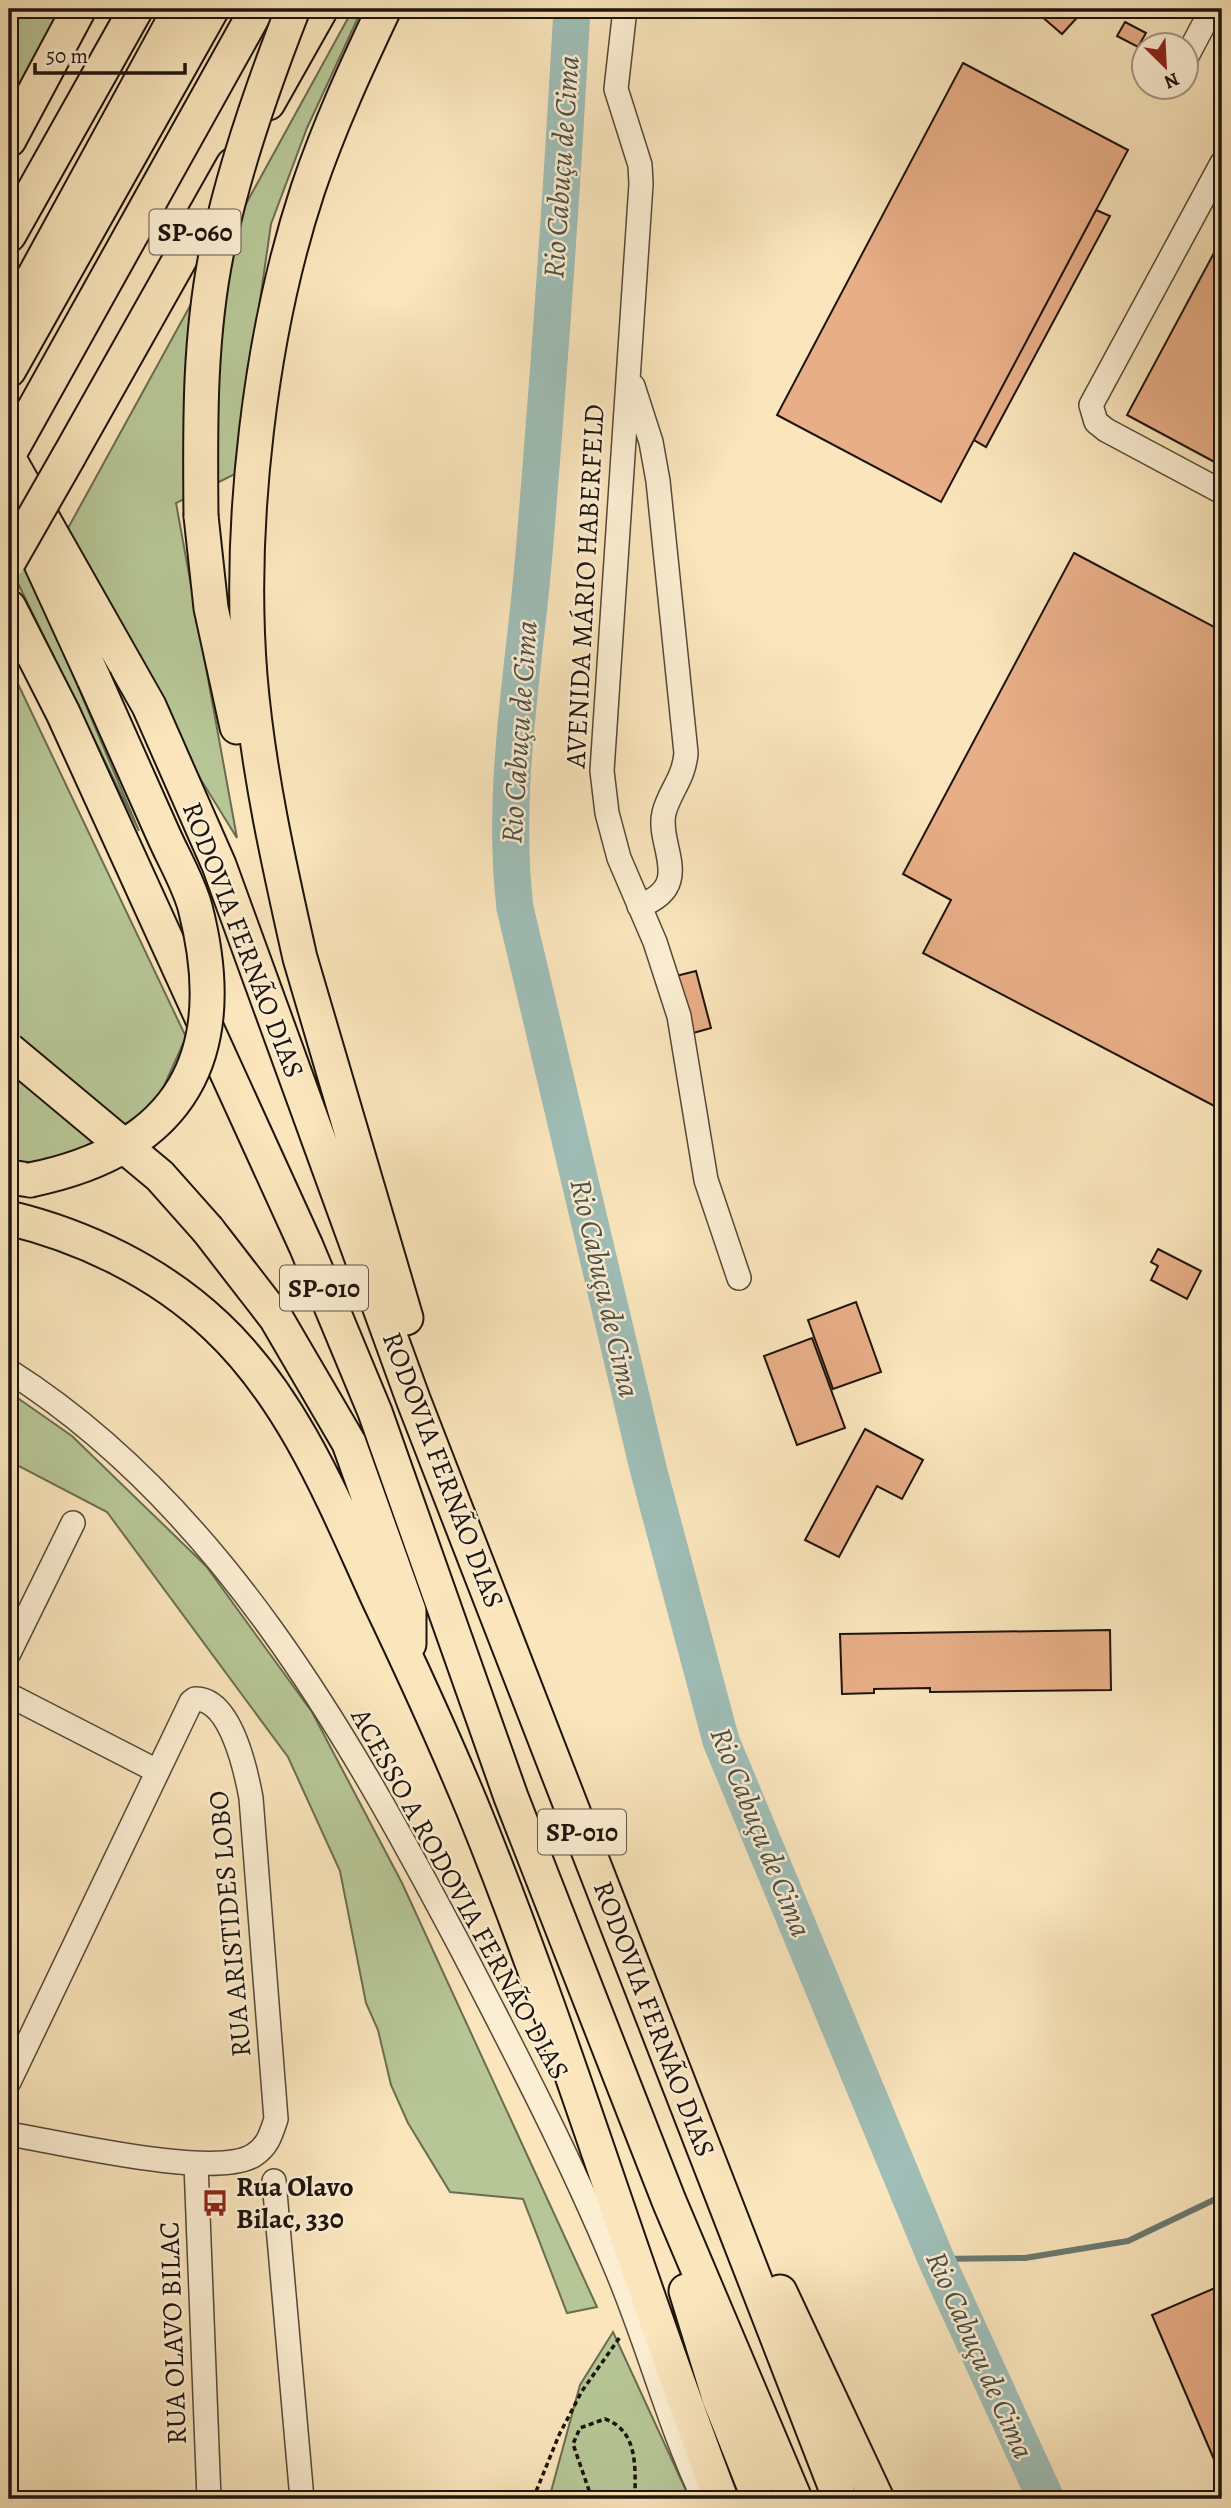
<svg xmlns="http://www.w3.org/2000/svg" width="1231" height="2508" viewBox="0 0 1231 2508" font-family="Alegreya,serif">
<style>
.green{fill:#b7c696;stroke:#6a6d51;stroke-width:2}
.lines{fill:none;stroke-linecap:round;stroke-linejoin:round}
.stream{stroke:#6b7a73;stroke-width:6}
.river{stroke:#9fbeb7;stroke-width:37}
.building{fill:#e8ae87;stroke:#1d140c;stroke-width:2}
.minor-casing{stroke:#544838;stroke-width:26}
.highway-casing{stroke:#1d140c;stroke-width:37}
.path{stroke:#1d140c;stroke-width:3.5;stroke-dasharray:5 3.5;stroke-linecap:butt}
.minor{stroke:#fceed3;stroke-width:23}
.highway{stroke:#fae5bc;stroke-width:33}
.highway-bridge-casing{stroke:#1d140c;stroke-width:37;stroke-linecap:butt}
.highway-bridge{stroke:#fae5bc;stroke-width:33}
.labels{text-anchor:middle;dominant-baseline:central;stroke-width:5;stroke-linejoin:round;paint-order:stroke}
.shield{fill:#fceed3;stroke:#605548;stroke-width:2}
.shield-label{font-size:26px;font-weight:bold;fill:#1d140c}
.street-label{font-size:28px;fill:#1d140c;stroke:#fceed3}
.poi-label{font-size:28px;font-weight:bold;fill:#1d140c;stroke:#fceed3;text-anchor:start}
.water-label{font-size:30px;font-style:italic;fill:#4a5048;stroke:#fceed3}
</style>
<rect width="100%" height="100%" fill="#fae5bc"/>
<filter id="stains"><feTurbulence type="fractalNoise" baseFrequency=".00286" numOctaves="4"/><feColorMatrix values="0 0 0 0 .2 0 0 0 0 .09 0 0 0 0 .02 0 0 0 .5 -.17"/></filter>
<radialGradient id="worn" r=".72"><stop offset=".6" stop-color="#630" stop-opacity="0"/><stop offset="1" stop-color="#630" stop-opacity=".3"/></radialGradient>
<!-- green -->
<path class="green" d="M9 9H65L9 118Z
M353 9H362L307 128 271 224 235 474 176 503 237 838 198 775 67 530Z
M9 535 49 618 139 831 9 565Z
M9 665 186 1037 156 1104 78 1154 15 1165 9 1164Z
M9 1392 72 1436 206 1566 312 1712 402 1883 597 2307 567 2313 523 2199 450 2192 408 2123 391 2085 378 2030 366 2003 340 1871 288 1757 107 1512 9 1461Z
M613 2332 690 2499H549L580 2385Z"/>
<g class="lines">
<!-- stream -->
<path class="stream" d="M936 2259 1025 2258 1128 2241 1222 2196"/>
<!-- river -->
<path class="river" d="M572 9C562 191 549 372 534 554 524 671 501 790 515 908L648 1468 721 1741 936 2259 1046 2499"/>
</g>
<!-- building -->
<path class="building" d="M1033 9H1085L1062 34Z
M1125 22 1146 33 1138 47 1117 36Z
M963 63 1128 150 941 502 777 415Z
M1096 210 1110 216 986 447 974 440Z
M1222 238V466L1127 415Z
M1074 553 1222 631V1110L923 953 951 900 903 874Z
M696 971 711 1028 686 1035 672 977Z
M1158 1249 1201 1271 1187 1299 1151 1280 1158 1266 1151 1262Z
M856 1302 881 1372 833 1389 808 1320Z
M812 1338 845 1428 797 1445 764 1356Z
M865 1429 923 1460 902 1499 877 1486 839 1557 805 1540Z
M1110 1630 1111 1690 930 1692V1688L874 1689V1693L842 1694 840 1634Z
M1222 2285V2478L1152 2315Z"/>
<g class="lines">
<defs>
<path id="minor" d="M625 9 616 89 640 165 641 184 602 771 607 813 619 858 655 942 679 1016 706 1180 739 1278
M1186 58 1212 9
M1222 163 1091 405 1096 422 1106 430 1222 492
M633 386 651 442 658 481 686 753C684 779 669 792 664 813 656 845 696 886 639 906
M9 1371C219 1504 349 1736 462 1950 516 2054 570 2158 615 2266 648 2343 668 2424 704 2499
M9 1653 73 1523
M9 1695 157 1771
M9 2082 191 1702 195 1699C231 1698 246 1771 251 1798L276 2119C271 2134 268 2146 254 2155 216 2180 59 2142 9 2134
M196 2164 209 2499
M274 2181 302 2499"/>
<path id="highway" d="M384 9C356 68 329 127 308 189 260 334 238 525 250 676 258 771 279 865 300 958L406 1318
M268 103 321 9
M9 140 79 9
M9 235 136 9
M9 322 180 9
M9 370 212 9
M9 454 257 9
M69 456 233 165
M9 459 149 706 219 865 413 1399 840 2499
M201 516 211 608 237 727
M22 522 94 679
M9 607 63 713 306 1246 375 1412 511 1797 669 2201 795 2499
M9 1177 30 1180
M9 1218C84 1236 159 1272 216 1326 294 1399 336 1506 379 1600 412 1669 444 1739 473 1809 565 2035 634 2271 721 2499
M208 1230 276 1318 349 1443 409 1611V1644
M686 2291 719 2398 759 2499
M780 2292 877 2499"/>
</defs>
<!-- minor casing -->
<use href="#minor" class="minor-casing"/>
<!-- highway casing -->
<use href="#highway" class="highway-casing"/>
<!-- path -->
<path class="path" d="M533 2499 559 2435 582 2391 620 2337
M592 2499 573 2444 580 2428 605 2419C639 2431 635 2469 635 2499"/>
<!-- minor -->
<use href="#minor" class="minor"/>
<!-- highway -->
<use href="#highway" class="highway"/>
<defs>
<path id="highway-bridge" d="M201 516C200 425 199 331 219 241 236 162 264 83 293 9
M9 561 69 456
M9 1050 160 1176 208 1230
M30 1180C183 1149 233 1054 195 907 188 882 173 857 163 834 140 782 117 730 94 679"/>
</defs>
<!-- highway-bridge casing -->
<use href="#highway-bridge" class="highway-bridge-casing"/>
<!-- highway-bridge -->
<use href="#highway-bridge" class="highway-bridge"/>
</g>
<!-- icons -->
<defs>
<symbol id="bus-bare" viewBox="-9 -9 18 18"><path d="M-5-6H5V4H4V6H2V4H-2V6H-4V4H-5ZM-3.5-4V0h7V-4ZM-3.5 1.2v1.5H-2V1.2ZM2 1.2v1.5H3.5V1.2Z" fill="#8f2418" stroke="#fceed3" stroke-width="2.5" paint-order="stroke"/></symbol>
</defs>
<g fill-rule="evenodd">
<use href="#bus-bare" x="196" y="2184" width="38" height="38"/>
</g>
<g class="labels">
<!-- shield labels -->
<g class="shield">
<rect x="149.5" y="209.5" width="91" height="45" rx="5"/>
<rect x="280" y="1265.5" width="88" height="45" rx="5"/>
<rect x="538" y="1809.5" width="88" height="45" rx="5"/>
</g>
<g class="shield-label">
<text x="195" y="232">SP-060</text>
<text x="324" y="1288">SP-010</text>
<text x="582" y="1832">SP-010</text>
</g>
<!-- street labels -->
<g class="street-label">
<text transform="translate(585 586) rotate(-87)">AVENIDA MÁRIO HABERFELD</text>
<text transform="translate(243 940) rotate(69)">RODOVIA FERNÃO DIAS</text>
<text transform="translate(443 1470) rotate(69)">RODOVIA FERNÃO DIAS</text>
<text transform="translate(460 1894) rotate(61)">ACESSO A RODOVIA FERNÃO DIAS</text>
<text transform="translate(230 1924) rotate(-95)">RUA ARISTIDES LOBO</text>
<text transform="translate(654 2019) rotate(69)">RODOVIA FERNÃO DIAS</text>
<text transform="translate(173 2333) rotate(-92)">RUA OLAVO BILAC</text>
</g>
<!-- poi labels -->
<g class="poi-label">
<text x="236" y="2187">Rua Olavo<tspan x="236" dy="32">Bilac, 330</tspan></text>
</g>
<!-- water labels -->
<g class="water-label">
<text transform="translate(561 167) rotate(-86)">Rio Cabuçu de Cima</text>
<text transform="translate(519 732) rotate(-86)">Rio Cabuçu de Cima</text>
<text transform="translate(605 1288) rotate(77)">Rio Cabuçu de Cima</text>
<text transform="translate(761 1832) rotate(68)">Rio Cabuçu de Cima</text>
<text transform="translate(980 2355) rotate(66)">Rio Cabuçu de Cima</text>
</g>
</g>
<!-- margin -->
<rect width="1231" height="2508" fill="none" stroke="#fae5bc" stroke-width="35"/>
<rect x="10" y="10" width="1210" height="2487" fill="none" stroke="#1d140c" stroke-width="3.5"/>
<rect x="18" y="18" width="1196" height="2473" fill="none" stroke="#1d140c" stroke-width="2"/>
<!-- north arrow -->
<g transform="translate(1165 66) rotate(156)"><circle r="33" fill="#fceed3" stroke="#a39783" stroke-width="2"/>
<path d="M0-5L12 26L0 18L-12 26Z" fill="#8f2418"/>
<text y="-10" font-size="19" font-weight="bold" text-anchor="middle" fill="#1d140c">N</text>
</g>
<!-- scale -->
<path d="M35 63v10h150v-10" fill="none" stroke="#1d140c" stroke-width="3.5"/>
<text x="46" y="63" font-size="21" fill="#1d140c" stroke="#fceed3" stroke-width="5" paint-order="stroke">50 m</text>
<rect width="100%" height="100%" filter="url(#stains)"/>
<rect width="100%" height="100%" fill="url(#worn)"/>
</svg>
